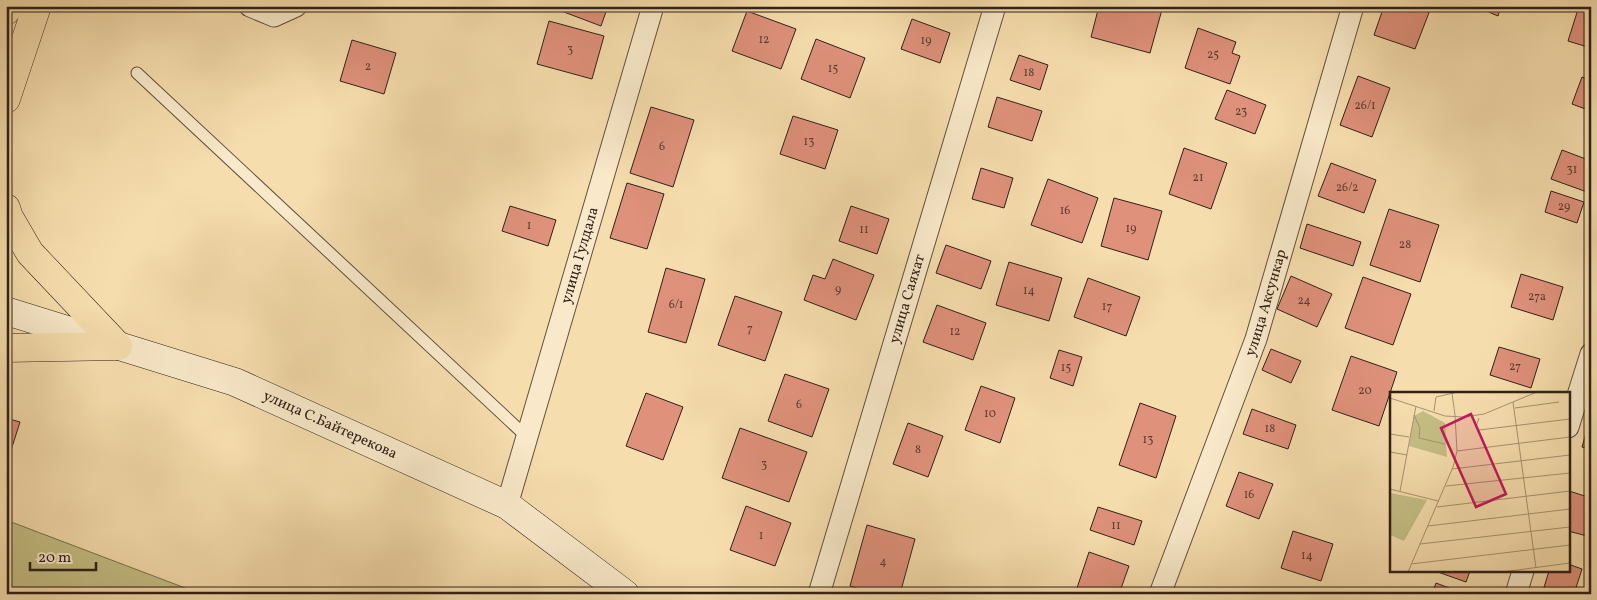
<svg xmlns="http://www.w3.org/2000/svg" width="1597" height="600" viewBox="0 0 1597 600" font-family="Vollkorn,serif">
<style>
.green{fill:#c4be84;stroke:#7a704e}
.building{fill:#df917b;stroke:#2f2119}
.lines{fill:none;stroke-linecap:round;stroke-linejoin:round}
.lane-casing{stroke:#61503e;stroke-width:13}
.street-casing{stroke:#61503e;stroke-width:23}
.secondary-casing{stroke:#2f2119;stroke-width:29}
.primary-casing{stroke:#2f2119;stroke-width:29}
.lane{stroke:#f9e9ca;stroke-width:11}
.street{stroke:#f9e9ca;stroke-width:21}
.secondary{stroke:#f9e9ca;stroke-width:28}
.primary{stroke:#f6ddad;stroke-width:28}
.labels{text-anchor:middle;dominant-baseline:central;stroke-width:4.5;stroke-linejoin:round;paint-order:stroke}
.number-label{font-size:12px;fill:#5b3d32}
.street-label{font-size:15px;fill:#2f2119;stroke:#f9e9ca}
.inset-road{fill:none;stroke:#a69272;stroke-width:1}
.view{fill:#c2185b;fill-opacity:0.15;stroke:#c2185b;stroke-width:2.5}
.inset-edge{fill:none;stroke:#2f2119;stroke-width:2.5}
</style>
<rect width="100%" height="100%" fill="#f6ddad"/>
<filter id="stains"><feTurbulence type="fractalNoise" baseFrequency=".004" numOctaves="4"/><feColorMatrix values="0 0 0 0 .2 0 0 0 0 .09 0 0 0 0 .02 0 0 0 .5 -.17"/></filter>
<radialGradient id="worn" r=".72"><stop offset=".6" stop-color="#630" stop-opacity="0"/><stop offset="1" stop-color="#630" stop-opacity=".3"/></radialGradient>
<!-- green -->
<path class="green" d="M6 520 201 594H6Z"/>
<!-- building -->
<path class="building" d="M548 6H608L601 26Z
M1099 6H1163L1150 53 1091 37Z
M1384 6H1420L1430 10 1415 49 1374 35Z
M1474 6H1501L1498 16Z
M1579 6H1591V48L1568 41Z
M747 11 796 29 781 69 732 51Z
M912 19 950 33 940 63 901 49Z
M549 21 604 36 592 79 537 64Z
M1198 28 1236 42 1232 53 1240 56 1230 84 1185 68Z
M816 39 865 58 850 98 801 79Z
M352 40 396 53 384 94 340 81Z
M1019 55 1048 65 1040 90 1010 80Z
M1358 76 1390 88 1372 137 1340 125Z
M1582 77 1591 81V111L1572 104Z
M1227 90 1266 105 1255 134 1215 119Z
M997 97 1042 111 1032 141 988 127Z
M651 107 694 120 673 187 630 173Z
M793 116 838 130 825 169 780 154Z
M1184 148 1227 163 1211 209 1169 194Z
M1562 150 1591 161V181L1587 192 1551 179Z
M1331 163 1376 180 1364 213 1318 196Z
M981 168 1013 178 1004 208 972 199Z
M1048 179 1098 198 1082 243 1031 225Z
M627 183 664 194 647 249 610 238Z
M1551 191 1584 202 1577 223 1545 212Z
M1114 198 1162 211 1148 260 1101 246Z
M510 206 556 220 548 246 502 231Z
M851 206 889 219 877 254 839 241Z
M1389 209 1439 225 1420 282 1370 265Z
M1307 224 1361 242 1353 266 1300 248Z
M946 245 991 261 981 289 936 273Z
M833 259 874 275 856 320 804 300 813 275 825 279Z
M1009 262 1062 278 1049 321 996 305Z
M666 268 705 279 686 343 648 332Z
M1521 274 1563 287 1553 320 1511 307Z
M1291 276 1332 294 1317 327 1277 309Z
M1363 277 1411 294 1393 345 1345 328Z
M1088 278 1140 297 1126 336 1074 317Z
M735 296 782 312 765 361 718 345Z
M937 305 986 323 973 360 923 342Z
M1499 347 1540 359 1531 388 1490 375Z
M1271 349 1301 361 1291 383 1262 370Z
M1059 350 1082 357 1073 386 1050 378Z
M1351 356 1397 372 1379 426 1332 410Z
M785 374 829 389 812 437 768 421Z
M981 386 1015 398 1000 443 965 430Z
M646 393 683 407 663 460 626 446Z
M1140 403 1176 416 1156 478 1119 465Z
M1252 409 1296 425 1288 449 1243 434Z
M1591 416V450L1582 447Z
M6 418 20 422 6 466Z
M908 423 943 436 928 477 893 464Z
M740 428 807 452 789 502 722 478Z
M1239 472 1273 484 1259 519 1226 506Z
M1569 491 1591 498V537L1568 531Z
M746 506 791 523 775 566 730 550Z
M1098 507 1142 521 1134 545 1090 530Z
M867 525 915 539 900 594H877L850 586Z
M1293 531 1333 544 1321 581 1281 568Z
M1089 552 1129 566 1119 594H1093L1077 588Z
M1568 564 1582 569 1574 594H1542L1549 571H1568Z
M1435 571H1470L1466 582Z
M1436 583 1465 594H1432Z"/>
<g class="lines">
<defs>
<path id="lane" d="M137 73 527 437"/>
<g id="street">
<path d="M250 6 274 16 296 6"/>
<path d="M1568 427 1591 354"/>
<path id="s1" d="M507 505 653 6"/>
<path id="s2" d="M819 594 995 6"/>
<path id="s3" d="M1160 594 1256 339 1353 6"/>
<path d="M1516 594 1523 571"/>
</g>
<g id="secondary">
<path id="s4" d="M6 311 235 382 507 505 625 594"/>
</g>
<path id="primary" d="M6 11 7 6
M6 99 37 6
M6 208 9 217 30 253 118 346
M6 348 118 346"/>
</defs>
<!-- lane casing -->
<use href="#lane" class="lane-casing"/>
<!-- street casing -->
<use href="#street" class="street-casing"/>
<!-- secondary casing -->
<use href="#secondary" class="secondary-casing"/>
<!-- primary casing -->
<use href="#primary" class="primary-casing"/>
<!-- lane -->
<use href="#lane" class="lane"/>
<!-- street -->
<use href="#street" class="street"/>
<!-- secondary -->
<use href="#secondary" class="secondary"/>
<!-- primary -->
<use href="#primary" class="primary"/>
</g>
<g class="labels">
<!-- number labels -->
<g class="number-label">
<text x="764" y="40">12</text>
<text x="926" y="41">19</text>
<text x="570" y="50">3</text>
<text x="1213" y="55">25</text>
<text x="368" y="67">2</text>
<text x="833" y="69">15</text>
<text x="1029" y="73">18</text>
<text x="1365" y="106">26/1</text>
<text x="1241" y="112">23</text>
<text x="809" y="142">13</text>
<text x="662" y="147">6</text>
<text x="1572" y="170">31</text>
<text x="1198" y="178">21</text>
<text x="1347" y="188">26/2</text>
<text x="1564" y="207">29</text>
<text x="1065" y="211">16</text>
<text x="529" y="226">1</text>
<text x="1131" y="229">19</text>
<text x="864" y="230">11</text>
<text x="1405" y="245">28</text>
<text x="838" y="290">9</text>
<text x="1029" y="291">14</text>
<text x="1537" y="297">27а</text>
<text x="1304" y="301">24</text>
<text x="676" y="305">6/1</text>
<text x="1107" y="307">17</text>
<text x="750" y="329">7</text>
<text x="955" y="332">12</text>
<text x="1515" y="367">27</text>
<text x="1066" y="368">15</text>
<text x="1365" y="391">20</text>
<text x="799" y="405">6</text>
<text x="990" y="414">10</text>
<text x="1270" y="429">18</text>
<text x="1148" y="440">13</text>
<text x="918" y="450">8</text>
<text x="764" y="465">3</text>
<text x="1249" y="495">16</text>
<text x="1116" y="526">11</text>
<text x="761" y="536">1</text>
<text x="1307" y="556">14</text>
<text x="883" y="562">4</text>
</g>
<!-- street labels -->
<g class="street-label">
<text stroke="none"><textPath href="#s1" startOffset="260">улица Гулдала</textPath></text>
<text stroke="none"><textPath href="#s2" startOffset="308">улица Саяхат</textPath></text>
<text stroke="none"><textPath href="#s3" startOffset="310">улица Аксункар</textPath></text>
<text stroke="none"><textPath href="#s4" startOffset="344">улица С.Байтерекова</textPath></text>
</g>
</g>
<!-- overview -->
<g transform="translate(1390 392)">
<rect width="180" height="180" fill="#f6ddad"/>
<path d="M33 19 55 31 57 65 19 54 24 24ZM0 101 37 108 14 149 0 143Z" fill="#c4be84"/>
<path class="inset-road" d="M62 1 65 23M0 6 55 24 73 25 94 22 147 0M123 10 146 176M125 16 169 10M44 19 46 5 68 0M24 23 30 36 29 46 55 52M89 26 86 35 89 38 180 27M0 42 19 45M67 59 180 45M0 60 17 63M62 77 180 63M56 94 180 81M0 97 48 109M10 99 26 14M47 115 180 99M38 134 180 117M30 152 180 135M21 172 180 153M18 180 63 75 67 59 65 23M112 180 180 171"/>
<path class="view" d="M81 22 116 102 86 115 51 36Z"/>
<rect width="180" height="180" class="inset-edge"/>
</g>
<!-- margin -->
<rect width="1597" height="600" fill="none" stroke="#f6ddad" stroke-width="25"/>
<rect x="8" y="8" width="1582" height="585" fill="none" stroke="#2f2119" stroke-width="2.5"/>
<rect x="12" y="12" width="1572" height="575" fill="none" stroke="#2f2119"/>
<!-- scale -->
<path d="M30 562v8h66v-8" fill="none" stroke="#2f2119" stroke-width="2.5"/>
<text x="38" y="562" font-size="15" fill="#2f2119" stroke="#f9e9ca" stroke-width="4" paint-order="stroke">20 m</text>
<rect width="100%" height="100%" filter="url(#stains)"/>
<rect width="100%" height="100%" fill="url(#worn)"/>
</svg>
